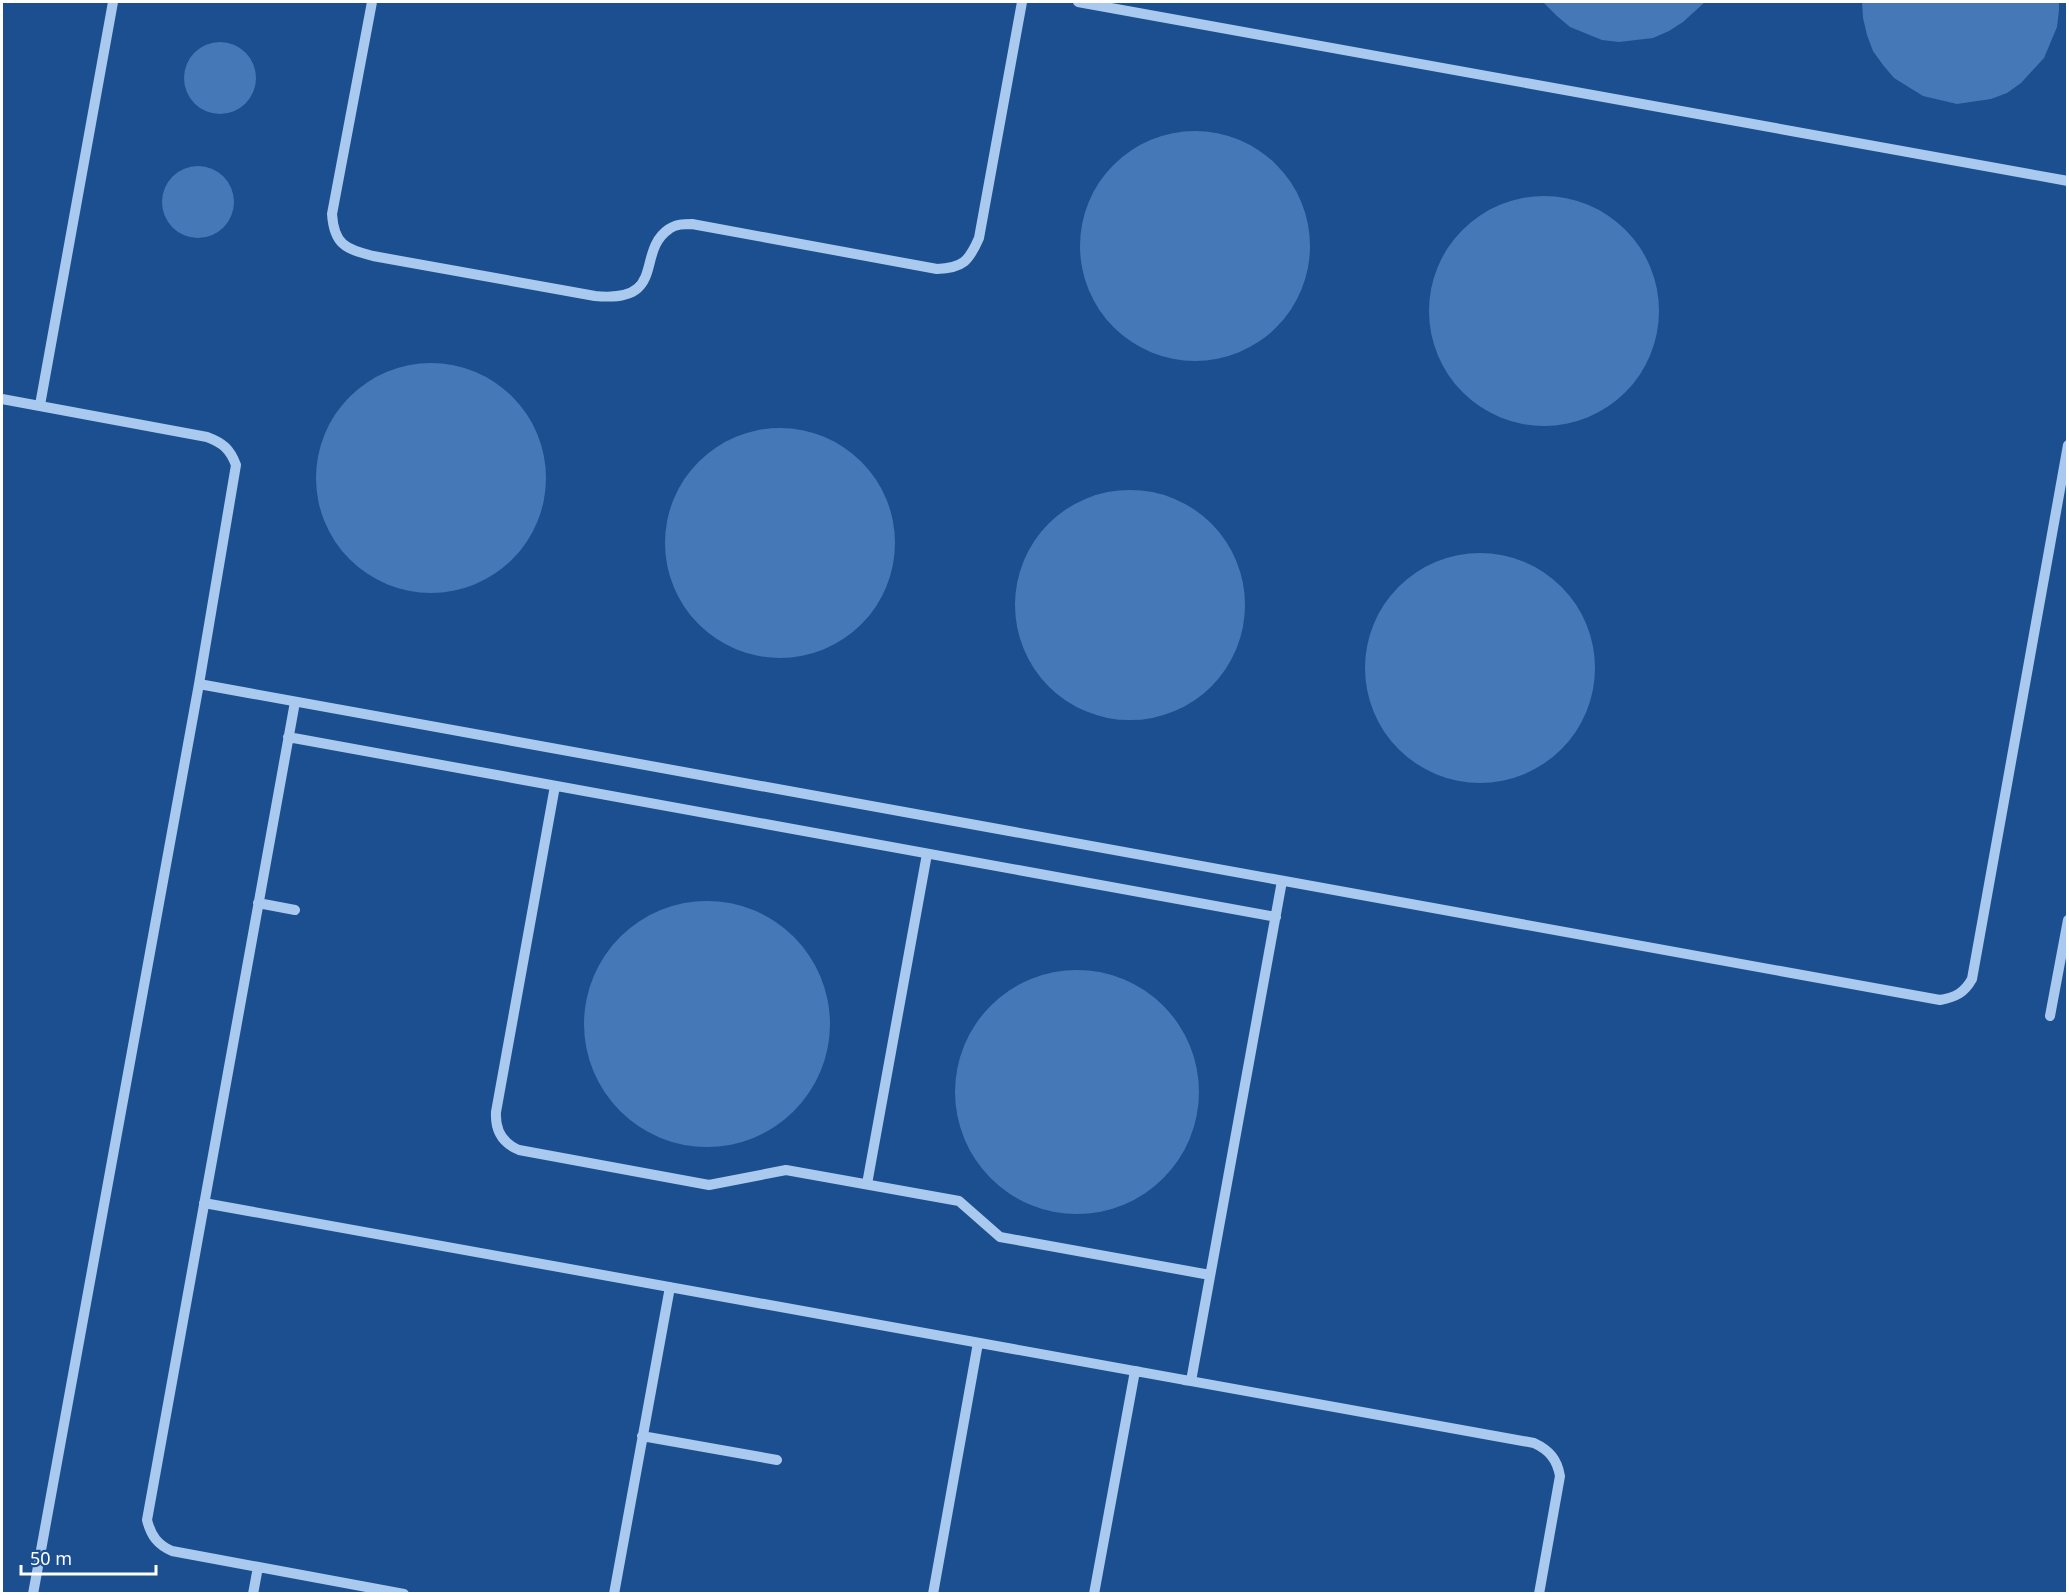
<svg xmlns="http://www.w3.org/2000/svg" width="2069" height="1595" viewBox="0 0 2069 1595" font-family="'Noto Sans',sans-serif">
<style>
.building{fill:#4478b7}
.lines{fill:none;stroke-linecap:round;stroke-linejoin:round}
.minor{stroke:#a9c9ee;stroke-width:10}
</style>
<rect width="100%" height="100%" fill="#1b4f8f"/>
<!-- building -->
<path class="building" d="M1543 2H1705L1683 22 1669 31 1653 38 1619 42 1602 40 1570 27 1557 16Z
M1862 2H2059V10L2057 27 2044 58 2021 83 2007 93 1991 99 1957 104 1923 96 1894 78 1883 65 1873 51 1867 35 1863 18Z
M184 78a36 36 0 1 1 72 0a36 36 0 1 1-72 0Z
M1080 246a115 115 0 1 1 230 0a115 115 0 1 1-230 0Z
M162 202a36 36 0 1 1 72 0a36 36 0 1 1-72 0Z
M1429 311a115 115 0 1 1 230 0a115 115 0 1 1-230 0Z
M316 478a115 115 0 1 1 230 0a115 115 0 1 1-230 0Z
M665 543a115 115 0 1 1 230 0a115 115 0 1 1-230 0Z
M1015 605a115 115 0 1 1 230 0a115 115 0 1 1-230 0Z
M1365 668a115 115 0 1 1 230 0a115 115 0 1 1-230 0Z
M584 1024a123 123 0 1 1 246 0a123 123 0 1 1-246 0Z
M955 1092a122 122 0 1 1 244 0a122 122 0 1 1-244 0Z"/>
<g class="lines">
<!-- minor -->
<path class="minor" d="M372 2 332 214C334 244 345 249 373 256L595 296C668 303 635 252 669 229 676 224 684 224 692 224L937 269C963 268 969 261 979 238L1022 2
M1078 2 2068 181
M2 399 207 437C223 443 230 449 236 465L199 684 33 1594
M40 405 113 2
M199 684 1940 1000C1956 997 1964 993 1972 979L2068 445
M295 702 147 1520C151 1536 158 1545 172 1551L404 1594
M288 737 1276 917
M555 786 496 1112C495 1130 502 1143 519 1150L709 1185 786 1170 959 1201 1000 1237 1210 1275
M258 903 295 910
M2050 1016 2068 920
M867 1184 927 854
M204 1203 1534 1443C1549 1450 1557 1459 1560 1476L1539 1594
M1184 1380 1191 1381 1282 881
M642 1436 777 1460
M253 1594 258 1567
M614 1594 670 1287
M933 1594 978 1343
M1094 1594 1135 1371 1140 1372"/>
</g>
<!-- border -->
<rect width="2069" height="1595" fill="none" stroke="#ffffff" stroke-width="6"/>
<!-- scale -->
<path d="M21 1565v9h135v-9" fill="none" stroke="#ffffff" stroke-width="3"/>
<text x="30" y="1565" font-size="18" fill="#ffffff" stroke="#1b4f8f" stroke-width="4.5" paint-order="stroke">50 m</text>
</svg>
